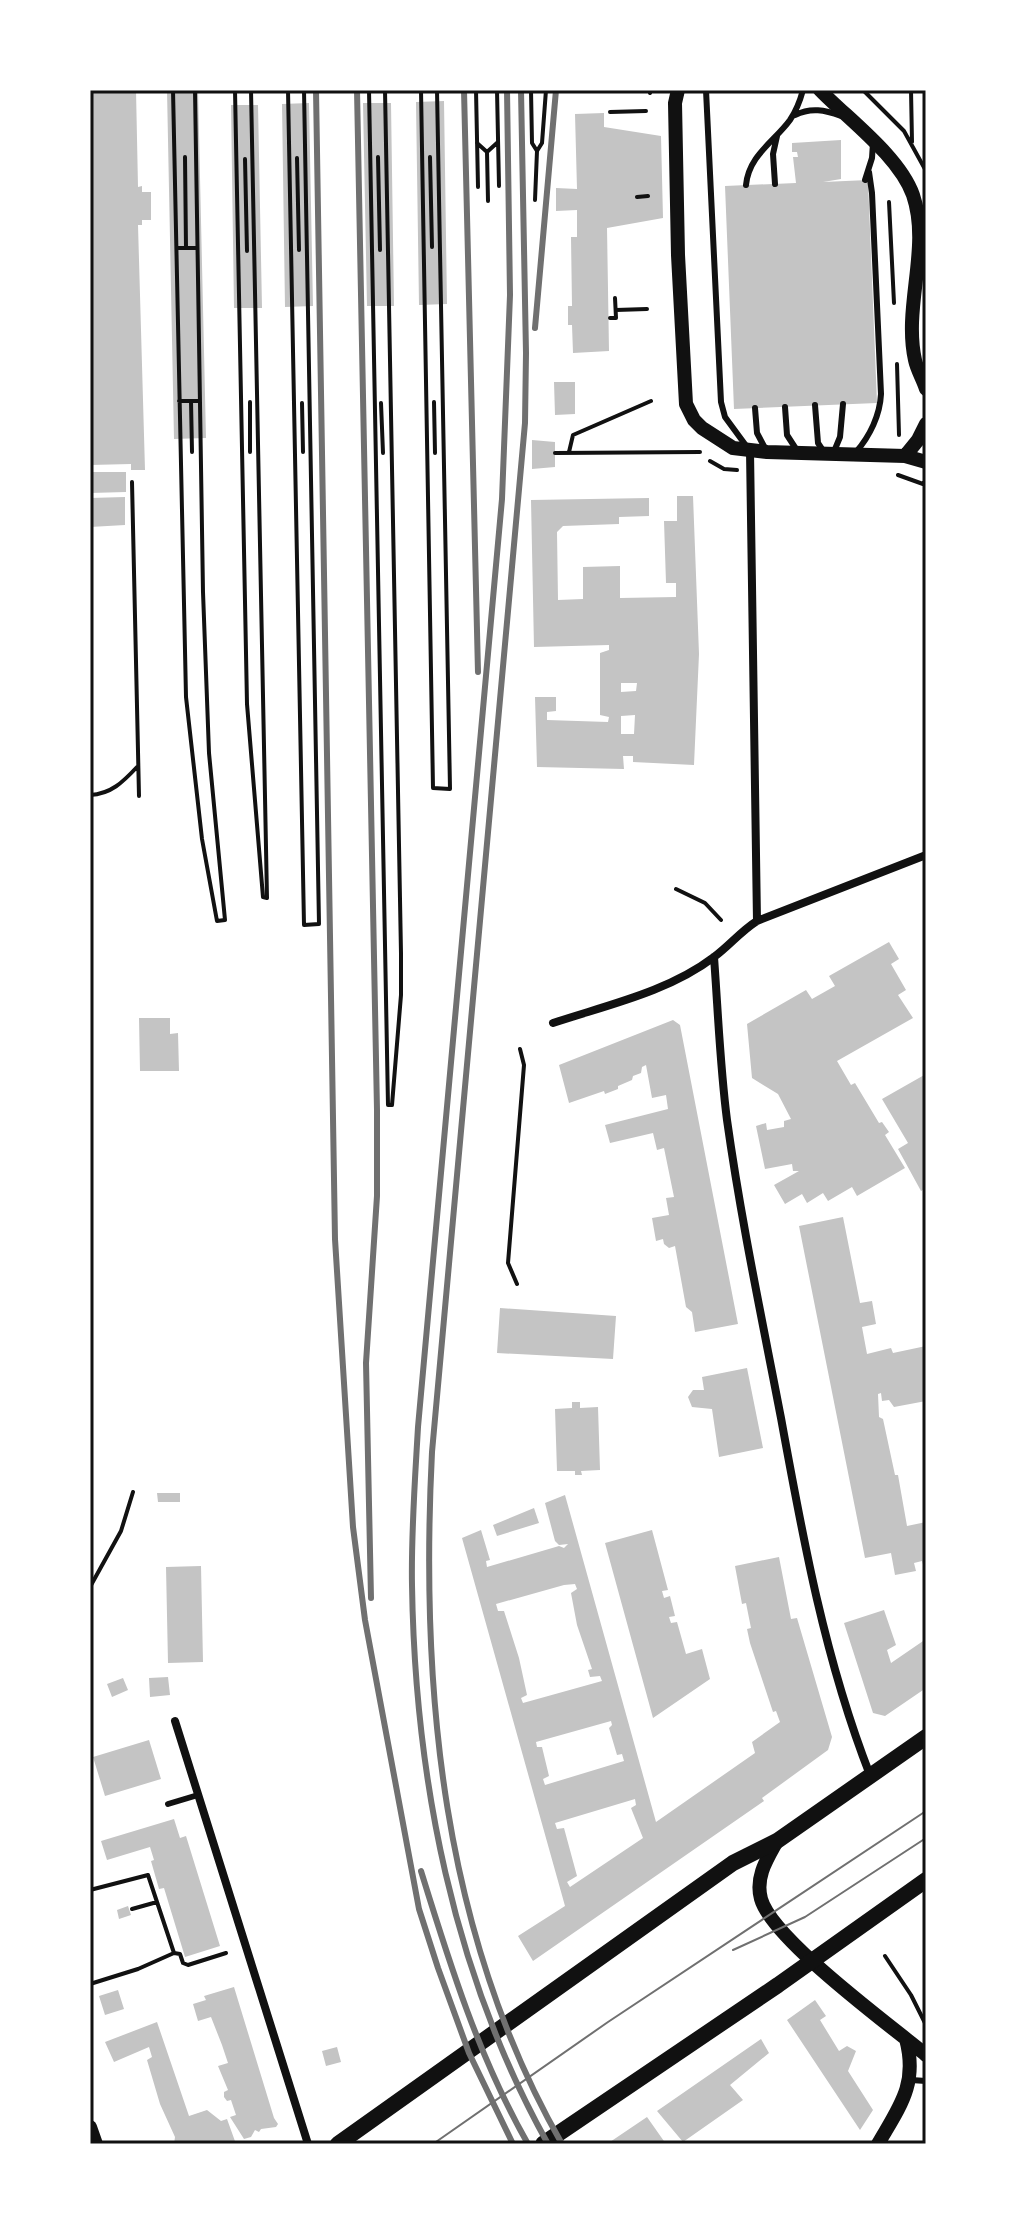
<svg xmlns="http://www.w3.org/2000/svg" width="1016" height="2234" viewBox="0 0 1016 2234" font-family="'Roboto Serif',serif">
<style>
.building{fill:#c4c4c4;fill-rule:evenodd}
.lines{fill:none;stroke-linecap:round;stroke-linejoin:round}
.path{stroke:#111;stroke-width:4}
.service{stroke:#111;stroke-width:6}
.minor{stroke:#111;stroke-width:8}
.tertiary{stroke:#111;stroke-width:14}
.secondary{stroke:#111;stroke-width:16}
.tram{stroke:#707070;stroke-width:2}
.rail{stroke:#707070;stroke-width:6}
.neatline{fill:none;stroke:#111;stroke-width:3}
</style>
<rect width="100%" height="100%" fill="#fff"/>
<!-- building -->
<path class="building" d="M90 90H136L138 187 142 186V192H151V220H142V225H138L145 470H131V464L90 465Z
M167 90H198L206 438 174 439Z
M444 101 447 304 419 305 416 102Z
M309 103 313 306 285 307 282 104Z
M363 103H391L394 306H367Z
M231 105H258L262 308H234Z
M604 113V127L661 136 663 218 607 228 609 351 573 353 572 325H568V306H572L571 237H577V210L556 211V188L577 189 575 114Z
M841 140V179L823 182 868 180 877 403 734 409 725 186 796 183 793 157H798L797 152H792V143Z
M554 382H575V414L555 415Z
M532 440 555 442V467L532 469Z
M90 472H126V492L90 493Z
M677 496H693L699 654 694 765 633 762V756H623L624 769 537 767 535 697H556V711L547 712V720L608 722 609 717 600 715V653L609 650V645L534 647 531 500 649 498V516L619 517V524L563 526 557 532 558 600 583 599V567L620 566V598L676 597V583H666L664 521H677ZM621 683H637L636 691 621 692ZM635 715 634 734H621V716Z
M125 497V525L90 527V498Z
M889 942 899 959 891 964 906 990 898 995 913 1018 837 1061 851 1085 855 1083 879 1123 882 1122 889 1132 885 1135 905 1168 857 1196 852 1187 828 1201 823 1193 807 1203 802 1194 785 1204 774 1185 799 1171H793L792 1164 765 1169 756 1126 766 1123 767 1130 784 1127V1121L791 1119 778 1094 752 1078 747 1024 806 990 812 999 835 986 829 976Z
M139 1018H170V1034L178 1033 179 1071H140Z
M673 1020 680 1025 738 1324 695 1332 692 1312 686 1307 675 1246 669 1248 664 1244 663 1239 656 1241 652 1218 669 1215 666 1198 674 1197 664 1148 657 1150 653 1133 610 1143 605 1125 668 1109 666 1095 652 1098 646 1065 642 1067 641 1073 633 1076 632 1080 618 1086V1089L605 1094 604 1091 569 1103 559 1065Z
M926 1074V1188L921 1191 898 1149 908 1143 882 1099Z
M843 1217 860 1303 872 1301 876 1324 862 1327 867 1354 891 1348 893 1353 926 1346V1401L894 1407 889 1400 882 1401 881 1393 878 1394 879 1417 883 1419 895 1475H898L907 1526 926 1522V1575L922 1561 914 1563 916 1571 895 1575 891 1553 865 1558 799 1226Z
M500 1308 616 1316 613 1359 497 1353Z
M747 1368 763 1448 719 1457 712 1409 692 1407 688 1397 693 1390H704L702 1377Z
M572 1402H580V1408L598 1407 600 1470 581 1471 582 1475H575V1471H557L555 1409 572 1408Z
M157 1493H180V1502H158Z
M565 1495 656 1822 755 1753 752 1742 780 1722 776 1711 773 1712 750 1643 747 1629 751 1628 746 1603 742 1604 735 1566 779 1557 791 1619 797 1618 832 1737 828 1750 762 1798 764 1801 533 1961 518 1936 565 1906 462 1538 481 1530 490 1560 486 1561 487 1567 559 1546 564 1548 568 1544 559 1545 555 1541 545 1503ZM575 1584 577 1589 571 1593 577 1625 592 1669 588 1670 590 1677 600 1676 602 1681 523 1703 521 1698 527 1695 519 1658 504 1611H498L496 1604 564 1585ZM611 1721 612 1725 609 1728 617 1755 622 1754 624 1761 545 1785 543 1779 549 1776 542 1747H537L536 1742ZM635 1799 636 1805 631 1808 643 1838 570 1887 567 1882 577 1876 564 1828 557 1829 555 1823Z
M534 1508 539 1523 497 1536 493 1525Z
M652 1530 668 1590 662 1591 664 1598 670 1596 675 1616 669 1617 671 1623 677 1622 686 1654 702 1649 710 1679 653 1718 605 1543Z
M201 1566 203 1662 168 1663 166 1567Z
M884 1610 896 1645 887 1650 891 1663 926 1639V1688L885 1716 873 1713 844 1623Z
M168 1677 170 1695 150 1697 149 1678Z
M123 1678 128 1690 112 1697 107 1684Z
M149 1740 161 1779 105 1796 93 1757Z
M174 1819 180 1838 186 1836 220 1946 185 1957 164 1888 159 1889 151 1861 154 1860 150 1847 107 1860 101 1841Z
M128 1906 131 1915 119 1919 117 1910Z
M234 1987 274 2118 278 2124 276 2127 261 2129 259 2132 255 2130 251 2137 244 2139 230 2117 236 2115 231 2100 227 2101 224 2097V2092L228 2090 218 2066 228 2063 222 2045 211 2017 198 2021 193 2004 206 2000 204 1996Z
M118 1990 124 2009 105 2015 99 1996Z
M815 2000 826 2016 820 2020 839 2051 847 2046 856 2051 848 2071 873 2110 860 2130 787 2020Z
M157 2022 189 2116 207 2110 221 2121 227 2119 236 2144H174L175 2137 160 2104 147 2060 152 2057 149 2047 114 2062 105 2042Z
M761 2039 769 2053 730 2085 743 2100 683 2142 657 2111Z
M337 2047 341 2062 326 2066 322 2051Z
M647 2117 666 2144H607Z"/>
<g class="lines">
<!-- path -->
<path class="path" d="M173 90 186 697 202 839 217 921 225 920 209 753 203 592 195 90
M235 90 247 704 263 897 267 898 251 90
M288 90 304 925 319 924 304 90
M369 90 388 1105H392L401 995V953L385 90
M421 90 433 788 450 789 437 90
M476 90 478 187
M497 90 499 186
M531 90 532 143 537 151
M649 90 650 93
M863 90 904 131 926 171
M911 90 912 142
M610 112 646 111
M477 143 487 152 498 142
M487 152 488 201
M185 157 186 248
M378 157 380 250
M430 157 432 247
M297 158 299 250
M245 159 247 251
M637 197 648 196
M535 200 537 151 542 143 546 90
M889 202 894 303
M177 248H197
M616 310 647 309
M610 318H616L615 298
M897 364 899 435
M179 401H200
M191 401 192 452
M250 402V452
M434 402 435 453
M302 403 303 452
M381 403 383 453
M569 452 573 435 651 401
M555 453 700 452
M710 461 724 469 737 470
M898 475 923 484 926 480
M132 482 139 796
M90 795C111 794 123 782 137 767
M676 889 705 903 721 920
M517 1284 508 1263 524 1065 520 1049
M90 1587 121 1531 133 1492
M90 1890 148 1875 174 1953 138 1969 90 1984
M132 1909 157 1902
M174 1953 180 1954 183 1963 188 1965 226 1953
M885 1956 911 1995 926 2025"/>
<!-- service -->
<path class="service" d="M706 90 721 402 725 417 747 447
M795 115C811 107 825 110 841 116
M865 180 872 158 873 143
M775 184 773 154 777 136
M746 185C749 155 774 142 790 120 796 111 800 101 803 90
M815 405 818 443 824 452
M785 407 787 435 798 452
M755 408 757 433 766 450
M856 452C870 436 880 415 881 394L872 193 869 172
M833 454 840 437 843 404
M168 1804 198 1795
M911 2080 926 2081"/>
<!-- minor -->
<path class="minor" d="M750 451 757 921
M714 957C718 1011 720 1066 727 1120 741 1220 762 1319 781 1418 803 1539 825 1660 870 1775
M553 1023C607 1005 668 992 714 957 729 946 741 931 757 921L926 855
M175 1721 308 2144"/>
<!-- tertiary -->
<path class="tertiary" d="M678 90 675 103 678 255 686 404 694 420 702 428 733 448 767 452 905 456 926 462
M820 90C848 119 899 156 913 195 931 248 903 306 915 360 917 370 923 379 926 389
M905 456 918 440 926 424
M777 1841C767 1859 755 1877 761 1899 772 1939 890 2025 926 2055
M90 2127 96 2144
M878 2144C900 2106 918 2084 906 2039"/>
<!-- secondary -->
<path class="secondary" d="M338 2144 733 1863 777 1841 926 1737
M543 2144 778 1985 926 1880"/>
<!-- tram -->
<path class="tram" d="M733 1950 805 1917 926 1838
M433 2144 608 2022 926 1811"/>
<!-- rail -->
<path class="rail" d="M316 90 335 1239 353 1527 365 1620 419 1909 438 1968 469 2053 513 2144
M357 90 377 1110V1196L366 1363 371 1598
M464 90 478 672
M507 90 510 295 502 499 418 1427C415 1480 411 1532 412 1585 415 1778 453 1974 548 2144
M521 90 526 353 525 423 432 1452C420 1689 442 1934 562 2144
M535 328 556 90
M421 1871C450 1965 479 2058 528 2144"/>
</g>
<!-- border -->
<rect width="1016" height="2234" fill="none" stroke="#ffffff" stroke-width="184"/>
<rect x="92" y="92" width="832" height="2050" class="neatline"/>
</svg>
